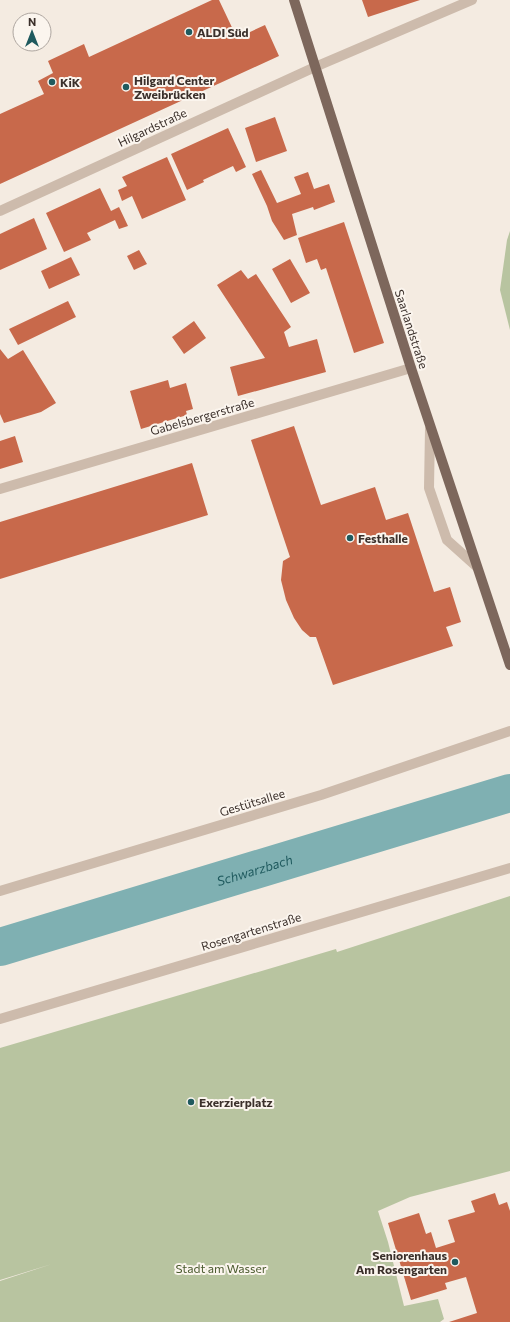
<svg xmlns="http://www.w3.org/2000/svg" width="510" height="1322" viewBox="0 0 510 1322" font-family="Commissioner,sans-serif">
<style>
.green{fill:#b8c4a0}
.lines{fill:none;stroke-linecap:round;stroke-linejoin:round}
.river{stroke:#7fb0b2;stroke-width:38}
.building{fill:#c8694b}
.minor{stroke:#cdbbac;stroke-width:10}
.major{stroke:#7d675c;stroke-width:10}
.poi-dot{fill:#1f5a5e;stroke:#fbf5ee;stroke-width:1.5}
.labels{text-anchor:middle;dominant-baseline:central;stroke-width:4;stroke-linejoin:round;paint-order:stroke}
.poi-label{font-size:12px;font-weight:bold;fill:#3b302b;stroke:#fbf5ee;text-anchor:start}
.street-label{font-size:12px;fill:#3b302b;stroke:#fbf5ee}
.park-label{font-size:12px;fill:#4a5a2e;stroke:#fbf5ee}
.water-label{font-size:13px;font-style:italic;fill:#1f5a5e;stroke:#fbf5ee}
</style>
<rect width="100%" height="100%" fill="#f4ebe1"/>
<!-- green -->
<path class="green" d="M510 231V330L500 290 507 240Z
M510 896V1171L410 1197 378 1211 388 1242 404 1306 438 1299 444 1319 440 1322H0V1281L52 1264 0 1280V1048L336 949 337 952Z"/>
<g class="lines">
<!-- river -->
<path class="river" id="s1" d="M0 947 510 793"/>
</g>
<!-- building -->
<path class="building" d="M212 0H219L237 38 265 25 279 56 0 184V114L44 94 38 81 53 73 48 61 84 44 89 57Z
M362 0H420L368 17Z
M275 117 287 151 256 162 245 128Z
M228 128 246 167 236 172 233 166 203 180 204 182 187 190 171 154Z
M167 157 186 200 142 219 132 196 122 201 118 190 127 186 122 177Z
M261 170 277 203 301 194 294 177 308 172 314 189 329 184 335 202 314 210 313 207 292 214 297 235 284 240 272 221 267 206 252 174Z
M100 188 111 211 119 207 128 226 119 229 115 220 87 233 91 240 64 252 46 213Z
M34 218 47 249 0 270V234Z
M344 222 384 343 354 353 326 268 321 270 317 259 306 263 298 238Z
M139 250 147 264 134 270 127 256Z
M71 257 80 275 49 289 41 271Z
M290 259 310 293 291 303 272 269Z
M241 270 248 279 256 274 291 327 284 332 289 347 317 339 326 372 238 396 230 367 265 358 217 285Z
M68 301 76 317 18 345 9 329Z
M194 321 206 338 184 354 172 337Z
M0 349 8 359 23 350 56 403 41 412 4 423 0 414Z
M168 380 170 388 186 383 193 409 186 411 187 415 141 429 130 391Z
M294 426 321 505 375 487 386 520 408 513 434 592 450 587 461 622 446 627 453 646 333 685 316 637H310L302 630 294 618 286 600 281 580 283 561 290 557 251 440Z
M15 436 23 462 0 469V441Z
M192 463 208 515 0 579V522Z
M495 1193 499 1205 507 1202 510 1211V1322H449L477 1313 466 1277 445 1283 447 1289 411 1300 388 1223 419 1213 426 1234 431 1232 436 1248 455 1242 448 1220 475 1212 471 1201Z"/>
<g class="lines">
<!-- minor -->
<path class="minor" d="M0 211 315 67 472 0
M430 429 429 488 447 540 476 566
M0 489 411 368
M0 891 321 795 510 731
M0 1019 510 868"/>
<!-- major -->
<path class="major" d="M294 0 411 368 510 665"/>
</g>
<!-- markers -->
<g class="poi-dot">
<circle cx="189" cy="32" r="4"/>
<circle cx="52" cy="82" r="4"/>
<circle cx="126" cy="87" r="4"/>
<circle cx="350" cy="538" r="4"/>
<circle cx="191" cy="1102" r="4"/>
<circle cx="455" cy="1262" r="4"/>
</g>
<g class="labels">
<!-- poi labels -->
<g class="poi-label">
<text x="197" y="32">ALDI Süd</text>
<text x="134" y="80">Hilgard Center<tspan x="134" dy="14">Zweibrücken</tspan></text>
<text x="60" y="82">KiK</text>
<text x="358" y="538">Festhalle</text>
<text x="199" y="1102">Exerzierplatz</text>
<text x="447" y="1255" text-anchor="end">Seniorenhaus<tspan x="447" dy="14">Am Rosengarten</tspan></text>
</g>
<!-- street labels -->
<g class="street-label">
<text transform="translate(152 127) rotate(-25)">Hilgardstraße</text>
<text transform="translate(412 329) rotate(72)">Saarlandstraße</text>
<text transform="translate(202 416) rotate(-16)">Gabelsbergerstraße</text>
<text transform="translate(252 802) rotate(-17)">Gestütsallee</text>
<text transform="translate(251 931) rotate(-17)">Rosengartenstraße</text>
</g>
<!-- park labels -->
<g class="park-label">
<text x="221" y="1268">Stadt am Wasser</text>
</g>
<!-- water labels -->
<g class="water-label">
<text stroke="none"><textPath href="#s1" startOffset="266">Schwarzbach</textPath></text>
</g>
</g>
<!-- north arrow -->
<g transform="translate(32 32)"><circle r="19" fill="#fbf5ee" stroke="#aea6a0"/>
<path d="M0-3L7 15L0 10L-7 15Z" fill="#1f5a5e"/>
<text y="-6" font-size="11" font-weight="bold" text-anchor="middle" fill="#3b302b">N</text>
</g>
</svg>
